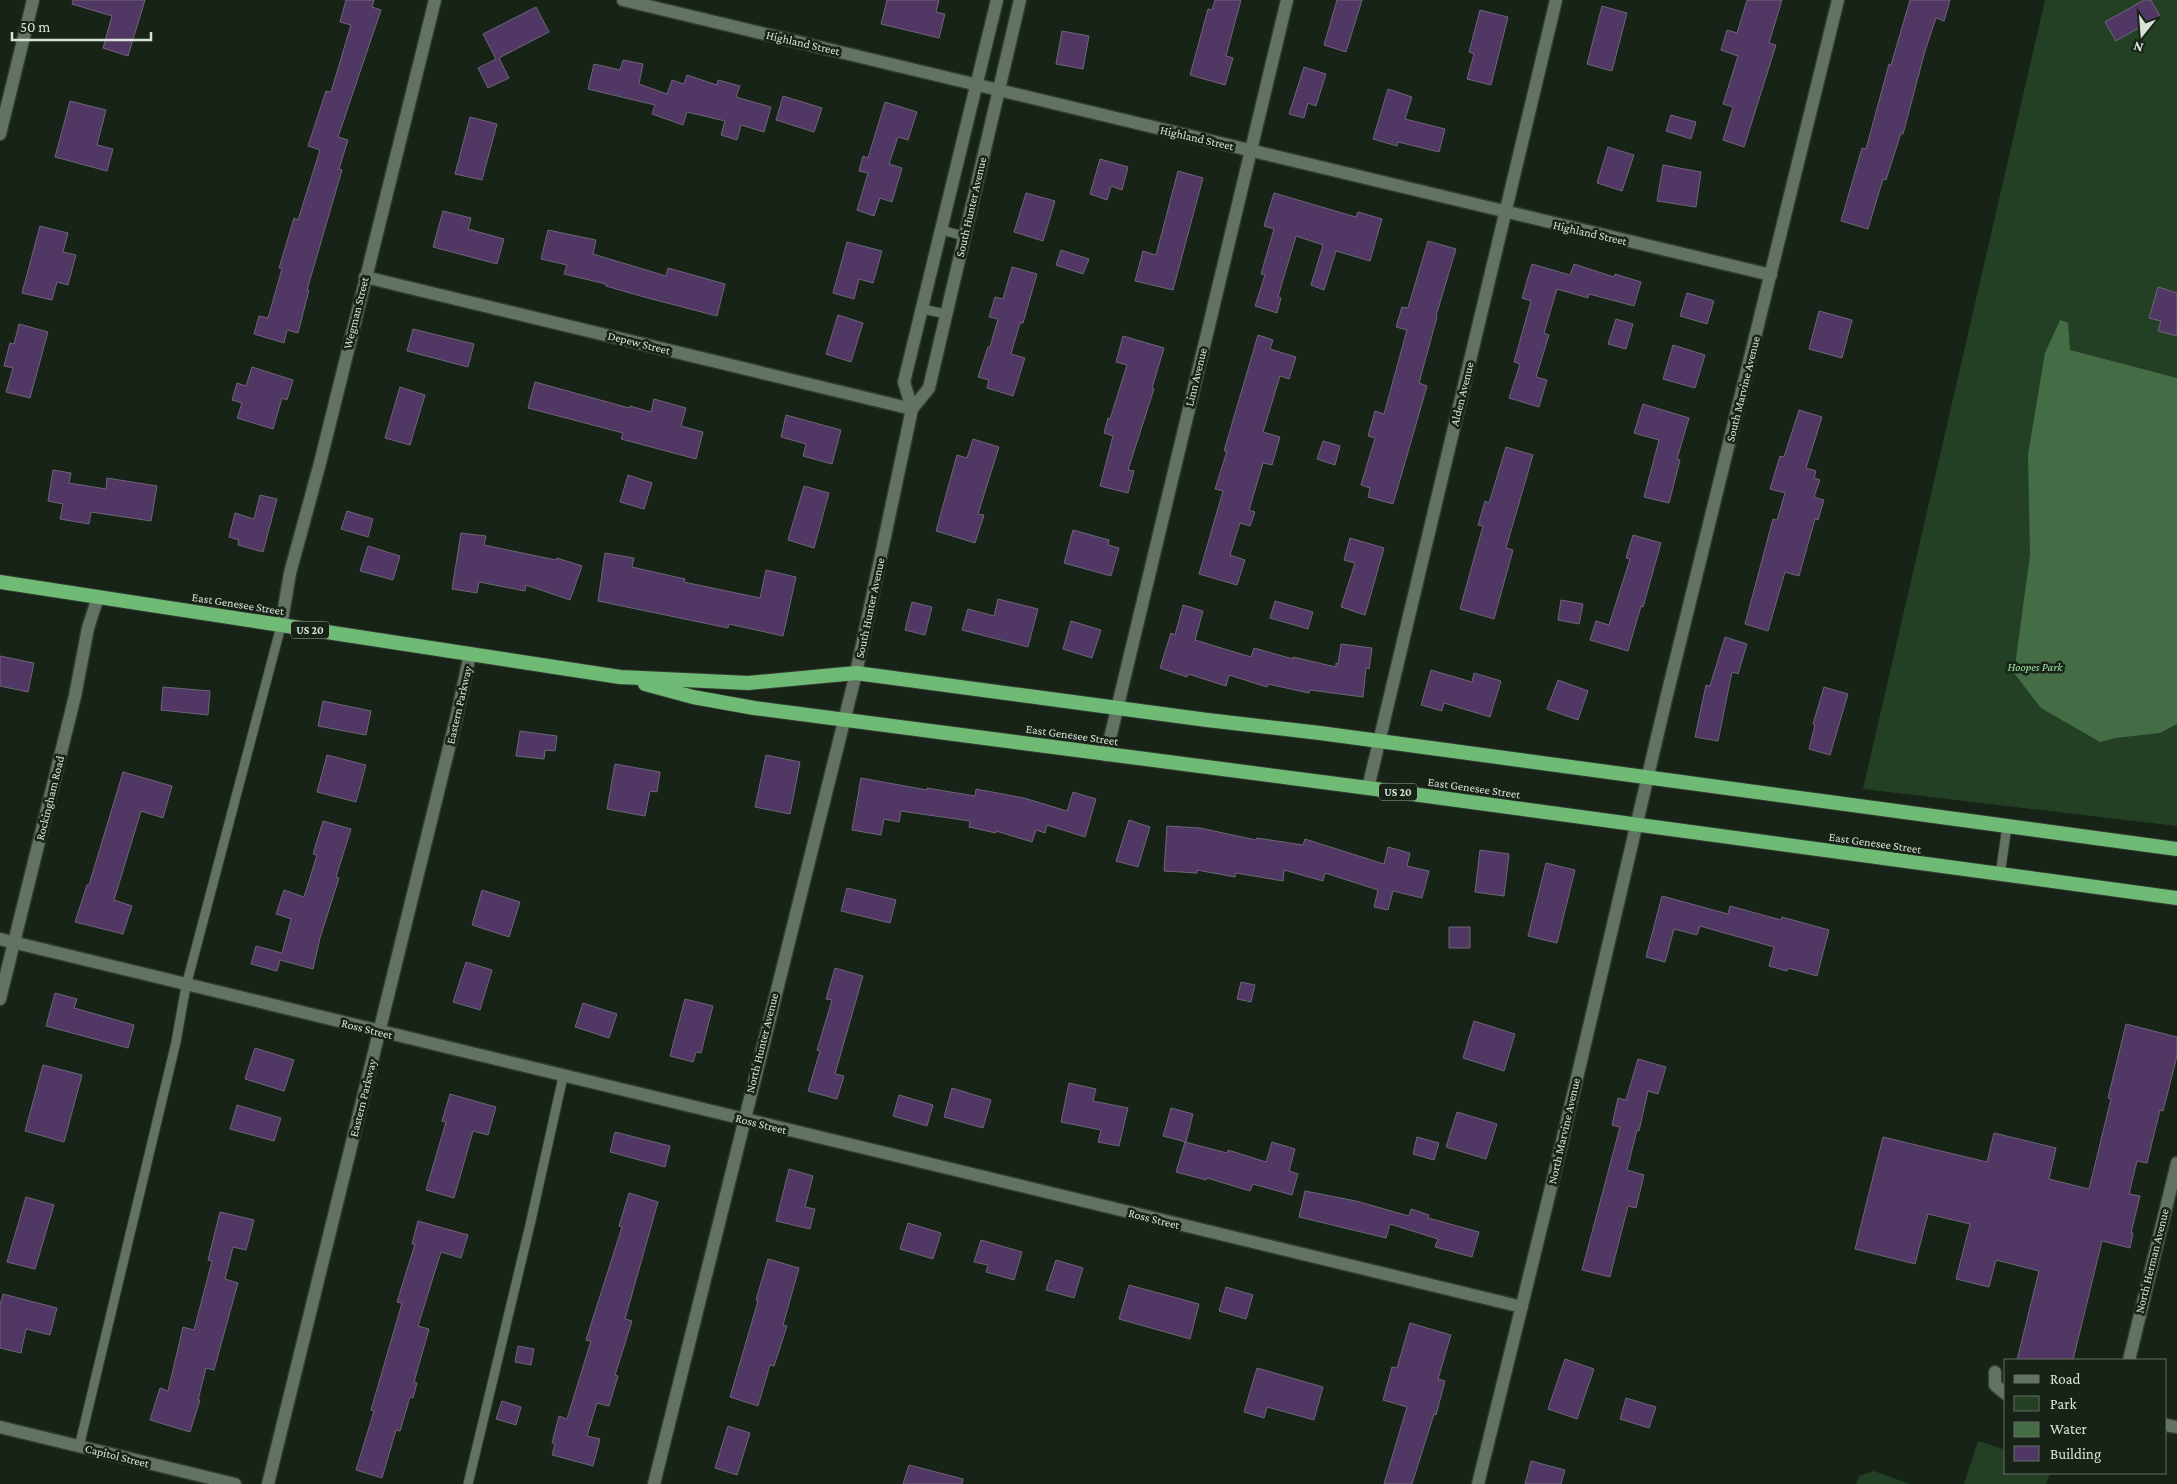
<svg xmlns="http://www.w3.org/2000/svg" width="2177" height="1484" viewBox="0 0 2177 1484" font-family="'Crimson Pro',serif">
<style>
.green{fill:#234024}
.water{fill:#446d46}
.building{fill:#513864;stroke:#6e6577}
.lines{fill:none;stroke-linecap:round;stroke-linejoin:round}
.service-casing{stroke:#323b32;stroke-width:11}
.minor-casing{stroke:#323b32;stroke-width:15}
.trunk-casing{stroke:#323b32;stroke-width:16}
.service{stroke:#637363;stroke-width:9}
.minor{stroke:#637363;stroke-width:12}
.trunk{stroke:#6fba74;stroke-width:14}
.labels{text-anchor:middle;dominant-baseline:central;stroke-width:5;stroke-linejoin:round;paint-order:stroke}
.shield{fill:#162316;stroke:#9ea99e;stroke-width:1}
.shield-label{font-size:11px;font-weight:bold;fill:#d9e2d9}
.street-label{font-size:12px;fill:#d9e2d9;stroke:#162316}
.park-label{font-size:12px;font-style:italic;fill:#a1e1a3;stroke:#162316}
</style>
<rect width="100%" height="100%" fill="#162316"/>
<!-- green -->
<path class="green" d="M2045 0H2177V826L1863 789Z
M1978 1441 2006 1450V1473H2050L2046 1484H1964Z
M1874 1471 1910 1484H1856L1859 1476Z"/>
<!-- water -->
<path class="water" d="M2060 320 2068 323 2070 350 2177 378V724L2160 733 2115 738 2100 742 2041 708 2014 673 2030 555 2028 455 2045 353Z"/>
<!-- building -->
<path class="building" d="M73 0H145L128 56 103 48 112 16 72 4Z
M346 0H374L372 7 381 10 338 137 348 140 339 169 342 170 307 290H309L298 333 287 330 284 343 254 334 259 316 268 318 282 269 279 268 294 218 298 220 320 150 308 146 326 91 331 92 351 25 340 22Z
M887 0H939L936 12 945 14 939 38 881 24Z
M1215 0H1241L1226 56 1233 58 1225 85 1190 75 1208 9 1212 10Z
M1337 0H1362L1346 52 1324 45Z
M1747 0H1782L1769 43 1776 45 1744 147 1723 140 1733 107 1723 104 1738 56 1721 50 1727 30 1737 33Z
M1910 0H1950L1944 21 1936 18 1925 51 1903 134 1901 133 1886 180 1883 179 1868 229 1841 221 1862 148 1866 149 1889 64 1891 65Z
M2144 0H2151L2160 16 2116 41 2105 22Z
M1602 6 1627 13 1612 71 1587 64Z
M536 7 549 32 499 58 509 78 488 88 478 68 496 59 483 34Z
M1480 10 1508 17 1491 85 1467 79 1474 54 1469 52Z
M1062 31 1089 36 1083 69 1056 64Z
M623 60 643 64 639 84 667 94 672 80 684 84 687 75 717 85 718 80 740 86 736 97 771 107 764 132 741 125 737 140 721 135 725 121 687 112 683 125 652 114 655 105 588 89 594 64 620 70Z
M1304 67 1326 74 1316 106 1308 103 1304 118 1289 114Z
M1388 89 1412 97 1405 119 1445 129 1439 152 1398 142 1397 146 1373 139Z
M783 96 822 108 814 132 776 120Z
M70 101 106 110 97 145 113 149 107 171 55 157Z
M885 102 917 112 908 140 898 137 889 164 902 168 892 202 880 198 874 216 857 210 868 173 859 171 863 156 868 158Z
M1671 115 1696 122 1691 139 1666 131Z
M470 117 497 124 482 180 455 174Z
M1608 147 1634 155 1622 191 1597 183Z
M1100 159 1128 167 1122 190 1111 186 1107 200 1090 194Z
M1663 165 1701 172 1696 207 1657 201Z
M1178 171 1203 178 1173 290 1135 281 1143 251 1156 255Z
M1026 193 1055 201 1043 241 1014 232Z
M1274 193 1356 217 1358 212 1382 219 1370 261 1336 251 1324 290 1311 285 1323 245 1296 236 1278 297 1281 298 1277 313 1255 306 1265 275 1261 274 1274 229 1264 226Z
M443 211 471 218 468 229 504 239 497 264 433 247Z
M40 226 68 233 63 252 76 255 68 285 57 282 52 300 22 293Z
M548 230 596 240 593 254 666 276 668 268 725 284 717 316 644 297 606 286V284L564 274 567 265 541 259Z
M1428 241 1456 249 1436 316 1437 317 1419 383 1427 386 1393 504 1368 497 1370 488 1361 485 1375 438 1368 436 1375 411 1384 414 1407 330 1396 327 1402 307 1408 308Z
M847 242 882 251 873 283 859 279 854 299 833 293Z
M1061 250 1089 259 1083 274 1056 265Z
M1532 264 1570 275 1574 264 1614 277 1615 274 1641 282 1634 306 1589 294 1588 298 1557 289 1544 333 1549 335 1536 377 1547 380 1539 407 1509 398 1520 364 1514 362 1531 301 1522 298Z
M1012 267 1037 274 1023 323H1020L1011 354 1025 358 1013 396 987 388 989 380 978 377 988 347H990L998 319 989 317 995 297 1003 299Z
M2158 287 2177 293V336L2158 331 2161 321 2149 318Z
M1687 293 1714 301 1707 324 1680 316Z
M1819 311 1852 320 1842 358 1809 349Z
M838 315 863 323 851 362 826 354Z
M1616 319 1633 324 1626 349 1608 344Z
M19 324 48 332 30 398 6 392 13 368 4 366 10 343 14 344Z
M413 329 474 344 468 367 407 351Z
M1258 335 1273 340 1270 349 1296 357 1289 379 1280 376 1263 432 1280 437 1272 465 1263 463 1249 510 1255 512 1250 526 1240 523 1230 555 1245 560 1237 585 1199 574 1223 491 1215 489 1227 451H1224Z
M1123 336 1164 348 1152 388 1154 389 1128 470 1134 471 1128 493 1100 486 1113 436 1104 433 1108 418 1110 419 1127 365 1116 362Z
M1673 345 1705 355 1695 388 1663 379Z
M252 367 293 380 287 400 282 398 273 429 237 418 242 403 232 400 237 383 246 386Z
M535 382 629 408 630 406 651 412 654 399 686 408 681 426 703 432 696 459 621 439 623 433 528 408Z
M400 387 425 395 410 445 385 438Z
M1643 404 1689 418 1677 459 1680 460 1669 503 1644 497 1659 440 1634 433Z
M1799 410 1822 417 1806 468 1816 471 1814 478 1820 480 1814 497 1824 500 1818 520 1815 519 1799 576 1785 572 1768 631 1745 624 1773 519 1777 520 1785 493 1770 489 1780 456 1784 457Z
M786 415 841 430 832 464 803 456 806 444 781 437Z
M973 439 999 447 978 514 984 515 975 543 936 531 957 455 967 458Z
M1323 441 1340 446 1335 465 1317 459Z
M1506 447 1533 455 1506 548 1513 550 1494 619 1460 609 1483 526 1478 525 1485 501 1489 503Z
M53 470 71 473 69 483 106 489 107 478 157 486 151 521 91 512 89 524 60 519 63 504 48 501Z
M628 475 652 483 644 509 620 502Z
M804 486 829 493 814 548 788 540Z
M260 495 277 499 263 552 238 545 239 540 229 537 235 513 254 519Z
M347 511 373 519 368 537 341 529Z
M1073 530 1109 540 1108 545 1119 548 1111 576 1064 563Z
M461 533 486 536 484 545 556 560 557 558 582 566 570 600 526 585 525 591 479 582 477 593 452 589Z
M1633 535 1661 543 1643 607 1641 606 1628 651 1590 640 1596 621 1609 625 1630 559 1626 558Z
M1350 538 1384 548 1365 615 1341 607 1355 563 1344 560Z
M368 546 400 556 393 580 360 571Z
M605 553 634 558 632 567 685 579 684 582 760 598 766 570 796 577 783 636 729 624 728 628 598 601Z
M998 599 1038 609 1028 647 962 630 968 609 994 616Z
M1561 600 1583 604 1579 624 1558 620Z
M1275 601 1313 612 1308 629 1270 618Z
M912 602 932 607 925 635 905 630Z
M1183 605 1203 611 1195 640 1251 657 1254 648 1293 659V657L1336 667V663L1338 664 1341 644 1372 648 1369 669 1366 668 1363 697 1310 690 1309 693 1268 684 1267 687 1229 675 1226 686 1188 674 1187 677 1160 668 1171 633 1175 635Z
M1071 621 1101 630 1092 658 1063 649Z
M1725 637 1747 644 1738 674 1732 672 1718 741 1695 737 1706 685 1710 686Z
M0 656 34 663 28 692 0 686Z
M1431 670 1472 682 1474 673 1501 681 1490 717 1444 703 1442 711 1421 705Z
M1558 680 1588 691 1578 720 1547 709Z
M163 687 210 691 208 715 161 710Z
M1824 687 1848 694 1830 755 1809 749 1815 725 1813 724Z
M323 701 371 711 366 735 318 726Z
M520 731 557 736 555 751 545 750 544 759 516 756Z
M327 755 366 765 356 802 317 792Z
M766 755 800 762 790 814 755 807Z
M615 764 660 772 657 792 650 791 645 816 607 809Z
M123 772 172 786 163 818 141 811 114 900 132 906 123 934 75 922 87 885H89Z
M861 778 927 790V788L975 796 976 789 1024 798 1067 811 1073 792 1096 799 1085 837 1047 825 1045 833 1036 830 1032 842 996 831V833L969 827 970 821 901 811 899 822 884 819 881 835 852 830Z
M1129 820 1150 827 1138 867 1116 861Z
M323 821 351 829 336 877 339 878 320 938 313 969 280 960 277 971 251 964 256 946 282 953 291 919 276 914 284 890 304 897 317 855 313 854Z
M1167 826 1200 828 1256 840 1257 838 1303 845 1305 839 1384 864 1388 847 1410 853 1407 866 1429 871 1422 898 1393 891 1388 910 1374 907 1378 890 1325 873 1323 881 1284 870 1283 881 1236 873 1235 877 1197 870V873L1164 871Z
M1480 850 1509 854 1504 896 1475 892Z
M1546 863 1575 870 1557 943 1528 936Z
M847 888 896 900 890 923 841 911Z
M482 890 520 902 509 937 472 925Z
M1662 896 1728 914 1730 906 1781 920 1782 917 1829 930 1817 976 1788 968 1787 971 1769 966 1774 947 1700 926 1697 935 1674 929 1665 962 1646 957Z
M1449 927H1470V948H1449Z
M466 962 492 970 480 1010 453 1002Z
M835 968 863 976 835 1074 844 1076 837 1099 808 1091 820 1051 817 1050 832 1000 826 999Z
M1241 982 1255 985 1251 1002 1237 999Z
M55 993 77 999 74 1008 134 1025 128 1048 46 1026Z
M685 999 713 1006 701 1053 696 1052 693 1062 670 1056Z
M583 1003 617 1014 609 1038 575 1027Z
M1474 1021 1515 1034 1504 1071 1463 1058Z
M2126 1024 2177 1037V1056L2163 1111 2160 1110 2147 1163 2137 1161 2129 1194 2140 1196 2131 1233H2133L2130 1248 2102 1241 2073 1360H2017L2039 1271 1996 1260 1989 1287 1956 1279 1970 1224 1928 1214 1915 1264 1855 1249 1883 1137 1987 1162 1994 1133 2056 1148 2049 1179 2089 1189 2111 1099 2108 1098Z
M255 1048 294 1060 284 1091 245 1079Z
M1638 1059 1666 1067 1658 1094 1648 1091 1639 1131 1637 1130 1627 1170 1644 1175 1636 1208 1628 1206 1610 1277 1582 1270 1620 1127 1612 1125 1618 1098 1626 1100Z
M43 1065 82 1075 64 1142 25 1131Z
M1069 1083 1096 1089 1093 1101 1128 1108 1119 1146 1098 1142 1101 1130 1061 1122Z
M952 1088 991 1100 983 1128 944 1117Z
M450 1094 496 1107 488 1135 473 1131 454 1198 426 1190 446 1122 442 1121Z
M899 1095 933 1105 927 1126 893 1116Z
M237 1105 281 1118 274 1141 230 1129Z
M1171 1108 1193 1114 1186 1142 1163 1136Z
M1457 1112 1497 1124 1486 1159 1446 1147Z
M615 1132 670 1146 665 1167 610 1152Z
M1417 1137 1439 1143 1434 1160 1413 1154Z
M1185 1142 1227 1153 1228 1150 1266 1162 1272 1142 1295 1149 1289 1171 1298 1174 1292 1195 1253 1184 1250 1191 1207 1178 1206 1180 1176 1172Z
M789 1169 813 1176 805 1207 815 1209 810 1229 776 1221Z
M1305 1191 1356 1201 1409 1216 1411 1209 1429 1215 1428 1218 1479 1232 1472 1257 1435 1247 1438 1239 1390 1224 1386 1238 1299 1217Z
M629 1193 658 1202 625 1319 632 1321 615 1375 618 1376 609 1406 597 1403 587 1436 600 1439 593 1466 552 1455 555 1444 552 1443 559 1416 567 1419 591 1341 586 1340 622 1227 619 1226Z
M26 1197 54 1205 35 1269 7 1262Z
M220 1212 254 1220 246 1250 233 1247 225 1279 238 1283 214 1370 206 1368 198 1400H200L190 1432 150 1420 160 1388 168 1391 183 1327 194 1330 212 1261 208 1260Z
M418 1221 468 1235 461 1258 441 1252 418 1326 429 1329 414 1382 417 1383 413 1398 410 1397 400 1431 396 1430 382 1478 356 1470 374 1411 371 1410 402 1303 397 1302 415 1244H412Z
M908 1223 941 1233 933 1259 900 1249Z
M981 1240 1022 1252 1014 1280 986 1272 988 1265 974 1262Z
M768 1259 799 1268 783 1325 787 1326 774 1366 770 1365 758 1406 730 1397 758 1301 756 1300Z
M1056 1260 1083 1268 1074 1298 1046 1290Z
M1129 1285 1199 1304 1190 1339 1119 1319Z
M1226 1287 1253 1295 1246 1319 1219 1311Z
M3 1294 57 1308 50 1335 26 1329 21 1353 0 1348V1305Z
M1410 1323 1451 1335 1438 1379 1445 1381 1436 1415 1434 1414 1412 1484H1384L1407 1407 1383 1400 1392 1367 1397 1368Z
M518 1346 534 1349 531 1365 515 1362Z
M1565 1359 1594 1369 1577 1419 1548 1409Z
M1257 1368 1323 1387 1314 1420 1267 1407 1264 1418 1244 1412Z
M1626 1398 1656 1407 1649 1428 1620 1419Z
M502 1401 521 1407 516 1425 496 1419Z
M728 1426 750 1433 737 1475 715 1468Z
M1531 1461 1565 1470 1561 1484H1525Z
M909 1465 963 1479 962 1484H903Z"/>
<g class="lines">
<defs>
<path id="service" d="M941 230 964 236
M922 309 946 314
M2000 875 2007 826
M79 1447 176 1042 186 986 281 626
M468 1484 530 1225 563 1077"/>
<path id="minor" d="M623 0 1771 275
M0 134 33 0
M365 277 912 409
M912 409 904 382 997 0
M281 626 290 573 320 463 435 0
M1106 755 1287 0
M1368 788 1556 0
M0 939 1522 1307
M0 999 75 696 88 628 98 597
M2129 1360 2177 1163
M1995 1372V1385L2006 1394
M2166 1425 2177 1427
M0 1427 235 1484
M268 1484 457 715 470 654
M654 1484 856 673 912 409 929 388 1020 0
M1478 1484 1557 1163 1666 699 1838 0"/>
<path id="trunk" d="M0 582 620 677 748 683 856 673 1207 720 1320 733 2177 849
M645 684 693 697 754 708 1368 788 2177 898"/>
</defs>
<!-- service casing -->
<use href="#service" class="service-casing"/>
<!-- minor casing -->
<use href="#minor" class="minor-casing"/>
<!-- trunk casing -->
<use href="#trunk" class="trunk-casing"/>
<!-- service -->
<use href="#service" class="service"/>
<!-- minor -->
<use href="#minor" class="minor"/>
<!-- trunk -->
<use href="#trunk" class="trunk"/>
</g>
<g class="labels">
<!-- shield labels -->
<g class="shield">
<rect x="291" y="621.5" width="38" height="17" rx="4"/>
<rect x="1379" y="783.5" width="38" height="17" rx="4"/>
</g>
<g class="shield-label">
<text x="310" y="630">US 20</text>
<text x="1398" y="792">US 20</text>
</g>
<!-- street labels -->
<g class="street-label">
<text transform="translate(803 43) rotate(13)">Highland Street</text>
<text transform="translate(1197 138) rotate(13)">Highland Street</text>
<text transform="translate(971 207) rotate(-77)">South Hunter Avenue</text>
<text transform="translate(1590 233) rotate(13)">Highland Street</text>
<text transform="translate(356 313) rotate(-76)">Wegman Street</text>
<text transform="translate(639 343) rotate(14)">Depew Street</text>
<text transform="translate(1196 377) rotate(-76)">Linn Avenue</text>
<text transform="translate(1743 389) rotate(-76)">South Marvine Avenue</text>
<text transform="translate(1462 394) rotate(-76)">Alden Avenue</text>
<text transform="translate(238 604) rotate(9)">East Genesee Street</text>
<text transform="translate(870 608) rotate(-78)">South Hunter Avenue</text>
<text transform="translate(459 705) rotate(-77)">Eastern Parkway</text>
<text transform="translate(1072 735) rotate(8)">East Genesee Street</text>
<text transform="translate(1474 788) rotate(8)">East Genesee Street</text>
<text transform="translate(50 798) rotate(-76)">Rockingham Road</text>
<text transform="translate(1875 843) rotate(8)">East Genesee Street</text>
<text transform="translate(367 1029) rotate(14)">Ross Street</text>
<text transform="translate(762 1043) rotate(-76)">North Hunter Avenue</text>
<text transform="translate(363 1098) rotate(-76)">Eastern Parkway</text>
<text transform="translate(761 1124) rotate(14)">Ross Street</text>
<text transform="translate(1564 1131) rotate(-77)">North Marvine Avenue</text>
<text transform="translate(1154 1219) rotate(14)">Ross Street</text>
<text transform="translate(2152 1261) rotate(-76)">North Herman Avenue</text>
<text transform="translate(117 1456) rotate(14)">Capitol Street</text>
</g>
<!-- park labels -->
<g class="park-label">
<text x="2035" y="667">Hoopes Park</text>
</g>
</g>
<!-- legend -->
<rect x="2004" y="1359" width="162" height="115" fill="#162316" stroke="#646f64"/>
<rect x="2014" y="1375" width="25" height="8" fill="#637363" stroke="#646f64"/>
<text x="2050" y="1384" font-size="15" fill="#d9e2d9">Road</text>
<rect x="2014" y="1396" width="25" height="15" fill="#234024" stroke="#646f64"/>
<text x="2050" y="1409" font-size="15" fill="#d9e2d9">Park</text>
<rect x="2014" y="1422" width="25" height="15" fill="#446d46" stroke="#646f64"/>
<text x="2050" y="1434" font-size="15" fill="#d9e2d9">Water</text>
<rect x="2014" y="1446" width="25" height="15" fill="#513864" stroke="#646f64"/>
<text x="2050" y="1459" font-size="15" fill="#d9e2d9">Building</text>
<!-- north arrow -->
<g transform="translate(2142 35) rotate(197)" stroke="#162316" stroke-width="4" paint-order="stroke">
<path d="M0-4L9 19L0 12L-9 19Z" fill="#d9e2d9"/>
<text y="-8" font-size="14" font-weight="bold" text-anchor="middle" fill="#d9e2d9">N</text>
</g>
<!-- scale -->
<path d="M12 32v8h139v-8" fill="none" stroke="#d9e2d9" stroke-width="2.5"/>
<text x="20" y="32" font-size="15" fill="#d9e2d9" stroke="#162316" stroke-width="4" paint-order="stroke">50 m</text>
</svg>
